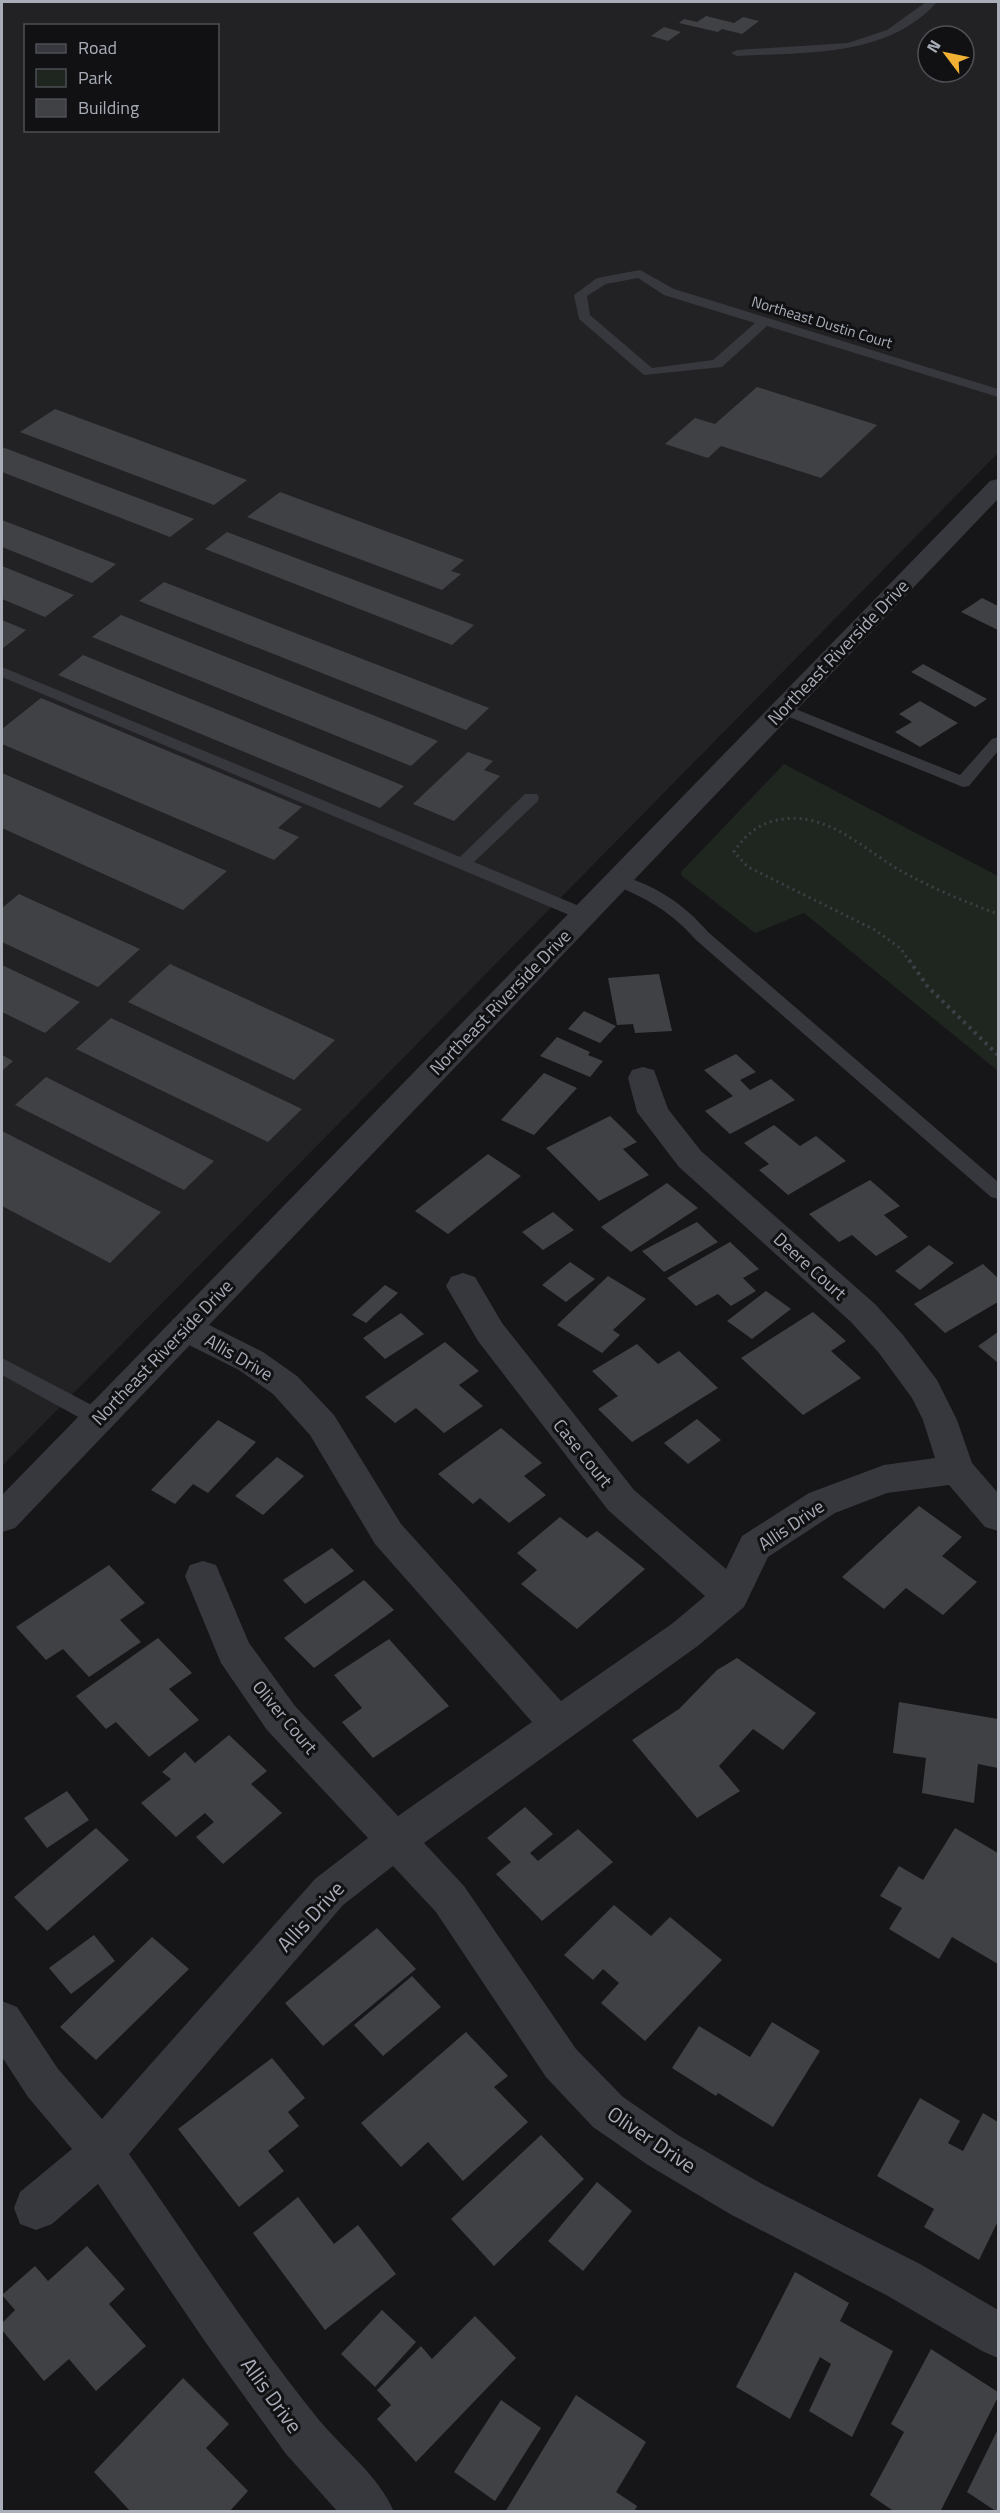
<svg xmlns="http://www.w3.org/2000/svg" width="1000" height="2513" viewBox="0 0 1000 2513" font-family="'Titillium Web',sans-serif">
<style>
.built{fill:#222225;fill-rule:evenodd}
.green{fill:#1e261f}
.building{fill:#404145}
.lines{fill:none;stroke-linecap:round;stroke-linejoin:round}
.path-far1{stroke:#3d3f44;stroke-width:3;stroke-dasharray:2 4;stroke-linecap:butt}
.path{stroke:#3d3f44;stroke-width:4;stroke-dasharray:3 4.5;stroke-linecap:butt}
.service{fill:#37383d;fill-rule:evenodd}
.minor{fill:#37383d;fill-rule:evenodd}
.tertiary{fill:#37383d;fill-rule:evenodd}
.labels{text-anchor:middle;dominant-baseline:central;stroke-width:6;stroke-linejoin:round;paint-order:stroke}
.far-street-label{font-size:15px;fill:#a8adb8;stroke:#111113}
.street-label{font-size:18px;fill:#a8adb8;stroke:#111113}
.near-street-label{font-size:21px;fill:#a8adb8;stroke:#111113}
</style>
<rect width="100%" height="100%" fill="#161618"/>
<!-- built -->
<path class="built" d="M2 2H998V453L2 1466ZM26 26H218V130H26ZM928 36H964V72H928Z"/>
<!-- green -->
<path class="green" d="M784 764 998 876V1071L804 913 755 933 682 876 681 872Z"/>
<!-- building -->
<path class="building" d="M706 16 734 23 743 17 759 21 742 34 722 29 718 32 679 23 684 19 697 22Z
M664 27 681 32 668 41 651 36Z
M757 387 877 425 821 478 721 446 708 458 665 444 695 418 715 424Z
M55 409 247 480 214 505 20 432Z
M2 447 194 519 170 537 2 472Z
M280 492 464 560 451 571 461 574 442 590 247 517Z
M2 520 116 564 92 583 2 547Z
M227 532 474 625 452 645 205 549Z
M2 566 74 595 45 617 2 599Z
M164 582 489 708 466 730 139 601Z
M982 598 998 606V630L961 612Z
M121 615 438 741 411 766 92 637Z
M2 620 26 630 2 649Z
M83 655 404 786 380 808 58 675Z
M923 664 987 699 975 707 911 672Z
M41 698 302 807 278 828 299 837 274 860 2 744V729Z
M920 701 958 723 920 747 895 732 912 722 899 714Z
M468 752 493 761 484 770 500 776 454 821 413 804Z
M2 773 227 871 183 910 2 828Z
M19 894 140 949 98 987 2 942V908Z
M170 964 335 1040 294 1080 128 1002Z
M2 965 80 1002 45 1033 2 1012Z
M659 974 672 1031 635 1033 633 1024 617 1025 608 978Z
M584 1011 616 1026 600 1043 568 1029Z
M111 1018 302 1109 268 1142 76 1049Z
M557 1037 590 1052 588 1055 603 1061 590 1077 540 1056Z
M736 1054 756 1072 740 1080 750 1090 771 1079 795 1100 730 1134 705 1111 733 1096 704 1070Z
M2 1055 13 1061 2 1071Z
M544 1073 577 1088 534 1135 501 1120Z
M46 1077 214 1161 184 1190 15 1105Z
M610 1116 637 1142 623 1149 649 1175 599 1201 546 1148Z
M774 1125 800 1146 816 1136 846 1161 788 1195 759 1170 769 1164 744 1143Z
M2 1131 161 1212 110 1263 2 1206Z
M488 1154 521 1176 448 1234 415 1211Z
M870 1180 900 1206 884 1215 908 1237 876 1256 852 1235 839 1242 809 1214Z
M667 1183 698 1208 631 1252 601 1227Z
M553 1212 574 1230 543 1250 522 1232Z
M697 1222 718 1242 664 1272 642 1251Z
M730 1242 759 1269 743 1278 756 1291 731 1306 718 1294 696 1306 667 1278Z
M929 1245 954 1263 920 1290 895 1271Z
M570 1262 595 1279 566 1302 542 1285Z
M983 1264 998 1278V1302L945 1333 914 1304Z
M608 1276 646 1299 613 1330 620 1335 602 1353 557 1325Z
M385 1285 398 1293 366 1323 352 1315Z
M766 1291 791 1309 752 1339 727 1321Z
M813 1312 846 1341 831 1351 861 1378 803 1415 741 1358Z
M401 1313 424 1334 385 1359 363 1338Z
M998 1332V1363L978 1346Z
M445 1342 479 1371 459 1385 483 1406 444 1433 416 1408 395 1423 365 1397Z
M637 1344 658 1364 679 1351 718 1388 632 1442 598 1409 618 1396 592 1371Z
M697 1419 721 1440 688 1464 664 1443Z
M218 1420 256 1442 208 1493 193 1484 175 1504 151 1490Z
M501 1428 542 1463 524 1476 546 1495 509 1523 480 1498 473 1504 438 1474Z
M277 1457 304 1476 263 1515 235 1496Z
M919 1506 962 1537 942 1556 977 1582 943 1615 906 1588 884 1609 842 1577Z
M560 1517 587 1538 597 1531 645 1569 577 1629 521 1584 537 1570 517 1553Z
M332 1548 354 1571 305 1604 283 1580Z
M109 1565 145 1603 120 1620 141 1642 89 1677 63 1649 46 1660 16 1627Z
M364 1580 394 1610 314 1668 284 1638Z
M158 1638 192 1673 169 1689 199 1720 149 1757 116 1722 106 1729 76 1696Z
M389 1639 449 1706 373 1758 342 1722 362 1708 334 1675Z
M737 1658 816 1713 783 1750 753 1729 719 1766 740 1791 697 1818 632 1740 679 1709 717 1670Z
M899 1702 998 1719V1768L978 1764 974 1803 922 1793 926 1758 893 1753Z
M229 1735 267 1771 251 1784 282 1813 223 1864 196 1837 214 1822 205 1813 176 1837 141 1803 171 1779 162 1772 185 1752 195 1763Z
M67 1791 89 1820 47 1848 24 1818Z
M525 1807 553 1834 530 1853 538 1861 578 1829 613 1862 542 1921 496 1874 511 1862 487 1838Z
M96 1828 129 1860 47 1931 14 1897Z
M955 1828 998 1853V1964L952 1937 939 1959 889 1929 902 1908 880 1896 899 1866 923 1880Z
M614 1905 651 1936 670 1917 722 1960 645 2041 601 2003 619 1983 603 1969 593 1980 564 1955Z
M377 1928 416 1969 323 2046 285 2003Z
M94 1935 115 1961 71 1994 49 1968Z
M152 1937 189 1969 96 2060 60 2027Z
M412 1976 441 2007 383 2056 354 2025Z
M772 2022 820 2051 773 2127 718 2093 716 2096 672 2068 699 2026 750 2057Z
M466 2032 508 2076 494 2087 528 2122 463 2181 428 2142 401 2167 361 2123Z
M272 2058 305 2098 288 2112 299 2126 268 2151 284 2171 239 2207 178 2129Z
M920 2098 960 2121 948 2143 963 2151 983 2113 998 2122V2221L979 2260 924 2227 934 2209 877 2176Z
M541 2135 584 2179 494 2266 451 2219Z
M597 2182 632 2211 583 2271 548 2241Z
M298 2197 334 2244 358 2225 396 2274 325 2330 253 2233Z
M87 2246 125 2289 109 2304 146 2346 96 2391 69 2359 44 2381 2 2330V2323L15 2310 2 2295 35 2266 48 2281Z
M795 2272 849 2303 840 2321 893 2351 852 2437 809 2411 831 2364 820 2357 790 2419 736 2387Z
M382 2310 416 2342 375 2387 341 2354Z
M475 2316 516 2358 416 2462 377 2419 391 2405 377 2390 421 2346 432 2359Z
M931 2349 998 2392V2397L940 2512H895L870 2495 904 2432 891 2424Z
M183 2378 229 2424 206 2448 248 2491 229 2512H131L94 2472Z
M576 2395 646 2442 616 2492 637 2506 634 2512H505Z
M501 2400 541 2428 495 2501 454 2472Z
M998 2429V2512H997L967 2492Z"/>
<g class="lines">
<!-- path-far1 -->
<path class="path-far1" d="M910 962 900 948 875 930 748 867 734 852C744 836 758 824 777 820 827 810 861 848 901 871 932 888 965 902 998 914"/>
<!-- path -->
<path class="path" d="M909 960 928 987 998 1055"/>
<!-- service -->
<path class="service" d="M926 2H937C887 58 806 52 737 56L731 53 737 50 848 43 887 30Z
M640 270 674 289 998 389V397L767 326 722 367 644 375 579 319 574 295 597 278ZM638 278 664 295 755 323 713 360 652 368 590 315 587 296 606 284Z
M2 667 460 857 525 794H537L539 798 537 802 474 862 591 911 594 915 591 919H579L2 677Z
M783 704 960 775 992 739 998 737V751L969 786 963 787 777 712 775 709Z
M618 875C654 884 684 904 708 932L998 1182V1199L991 1197 696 940C672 912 646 898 612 884L610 880 612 876Z
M2 1358 105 1412 108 1418 105 1424 98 1426 91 1424 2 1375Z"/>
<!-- minor -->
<path class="minor" d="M643 1067 654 1070 668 1109 701 1151 875 1304 903 1335 937 1380 957 1420 972 1463 998 1493V1531L985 1527 949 1485 887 1493 835 1513 768 1557 744 1607 699 1645 424 1843 464 1886 576 2049 623 2097 678 2135 762 2184 920 2264 998 2310V2358L982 2351 888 2296 730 2214 648 2165 593 2127 546 2077 436 1912 393 1866 343 1905 129 2154C191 2243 251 2336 319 2420 344 2450 379 2476 394 2512H338L286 2454 206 2343 98 2184 52 2224 36 2230 20 2224 14 2208 20 2192 72 2149 28 2097 2 2057V2001L17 2007 58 2069 102 2119 315 1879 368 1838 267 1730 221 1663 185 1576 190 1565 203 1561 216 1565 249 1643 295 1706 398 1816 532 1722 375 1544 310 1435 273 1394 239 1370 173 1337 168 1328 173 1319 185 1315 197 1319 263 1352 297 1376 334 1415 401 1524 561 1701 673 1623 705 1596 608 1510 478 1341 446 1286 451 1277 463 1273 475 1277 502 1323 634 1490 726 1569 742 1536 809 1493 884 1465 935 1458 923 1420 912 1398 879 1353 851 1322 679 1167 637 1112 628 1078 632 1070Z"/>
<!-- tertiary -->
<path class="tertiary" d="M998 479V499L15 1528 2 1532V1495L990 481Z"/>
</g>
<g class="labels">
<!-- far-street labels -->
<g class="far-street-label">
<text transform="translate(822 322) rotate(17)">Northeast Dustin Court</text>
</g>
<!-- street labels -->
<g class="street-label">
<text transform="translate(838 652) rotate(-46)">Northeast Riverside Drive</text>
<text transform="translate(500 1002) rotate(-46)">Northeast Riverside Drive</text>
<text transform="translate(810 1266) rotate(42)">Deere Court</text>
<text transform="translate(162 1352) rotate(-46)">Northeast Riverside Drive</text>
<text transform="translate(239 1357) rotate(30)">Allis Drive</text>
<text transform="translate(583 1453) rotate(51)">Case Court</text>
<text transform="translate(791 1525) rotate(-34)">Allis Drive</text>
<text transform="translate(285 1717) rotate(50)">Oliver Court</text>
</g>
<!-- near-street labels -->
<g class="near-street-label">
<text transform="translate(310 1916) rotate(-47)">Allis Drive</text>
<text transform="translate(652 2139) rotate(34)">Oliver Drive</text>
<text transform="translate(272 2395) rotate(54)">Allis Drive</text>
</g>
</g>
<!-- border -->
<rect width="1000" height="2513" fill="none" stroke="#a8adb8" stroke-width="6"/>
<!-- legend -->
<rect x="24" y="24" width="195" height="108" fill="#111113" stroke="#4d4f55" stroke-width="1.5"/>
<rect x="36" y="44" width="30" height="9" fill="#37383d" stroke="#4d4f55" stroke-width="1.5"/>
<text x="78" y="54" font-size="18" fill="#a8adb8">Road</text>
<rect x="36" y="69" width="30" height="18" fill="#1e261f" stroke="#4d4f55" stroke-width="1.5"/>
<text x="78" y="84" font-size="18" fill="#a8adb8">Park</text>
<rect x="36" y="99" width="30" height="18" fill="#404145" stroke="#4d4f55" stroke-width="1.5"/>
<text x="78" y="114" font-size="18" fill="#a8adb8">Building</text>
<!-- north arrow -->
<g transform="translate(946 54) rotate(302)"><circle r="28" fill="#111113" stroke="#4d4f55" stroke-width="1.5"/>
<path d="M0-4.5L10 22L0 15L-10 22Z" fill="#f2b134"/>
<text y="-9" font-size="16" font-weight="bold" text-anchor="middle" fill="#a8adb8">N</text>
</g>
</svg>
